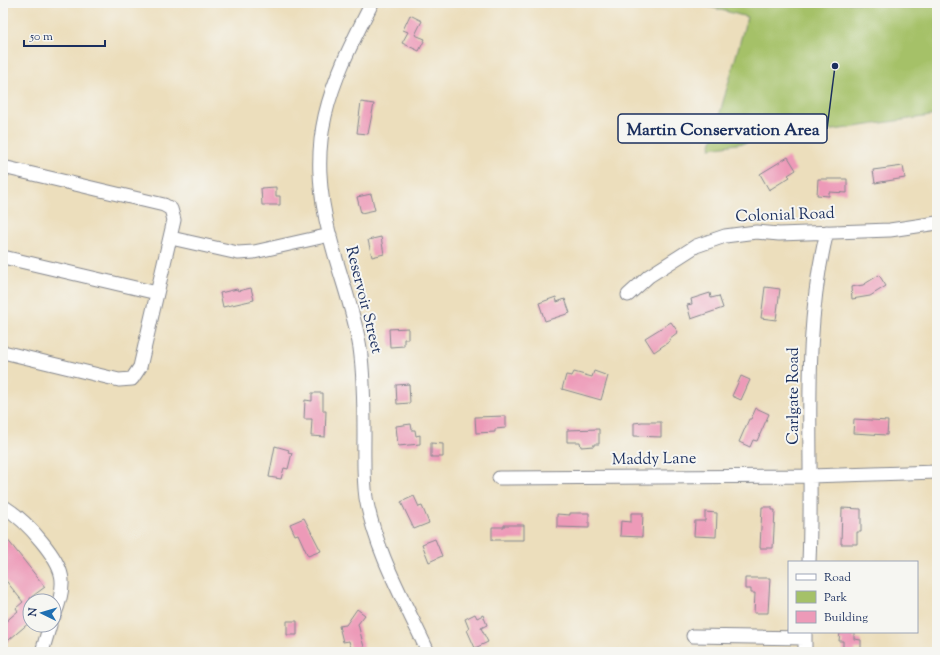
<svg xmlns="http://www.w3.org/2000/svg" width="940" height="655" viewBox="0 0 940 655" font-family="'Sorts Mill Goudy',serif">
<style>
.green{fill:#a5c168;stroke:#607863}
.building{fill:#ed9ab8}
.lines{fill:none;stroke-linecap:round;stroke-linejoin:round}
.minor-casing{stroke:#84868d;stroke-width:15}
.minor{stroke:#fff;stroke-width:13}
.labels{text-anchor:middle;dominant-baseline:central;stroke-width:4;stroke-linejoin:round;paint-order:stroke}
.street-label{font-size:16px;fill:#1b2f5e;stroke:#f6f6f2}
.leader{fill:none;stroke:#1b2f5e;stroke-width:1.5}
.callout-dot{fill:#1b2f5e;stroke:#f6f6f2;stroke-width:1.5}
.callout{fill:#f6f6f2;stroke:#1b2f5e;stroke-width:1.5}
.callout-label{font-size:17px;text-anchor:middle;font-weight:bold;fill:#1b2f5e}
</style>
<rect width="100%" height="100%" fill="#f6f6f2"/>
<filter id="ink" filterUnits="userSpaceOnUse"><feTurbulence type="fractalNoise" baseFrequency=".025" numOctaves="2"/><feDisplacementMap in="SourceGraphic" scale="8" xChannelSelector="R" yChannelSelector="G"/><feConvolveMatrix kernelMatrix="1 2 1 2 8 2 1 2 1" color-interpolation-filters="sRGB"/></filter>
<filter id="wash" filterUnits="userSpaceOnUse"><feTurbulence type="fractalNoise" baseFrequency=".012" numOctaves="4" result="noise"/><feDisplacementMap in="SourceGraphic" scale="16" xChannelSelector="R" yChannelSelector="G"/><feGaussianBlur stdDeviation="0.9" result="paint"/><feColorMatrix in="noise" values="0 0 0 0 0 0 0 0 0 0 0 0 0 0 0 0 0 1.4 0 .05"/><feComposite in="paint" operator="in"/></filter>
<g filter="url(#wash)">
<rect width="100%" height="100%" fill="#ecdebc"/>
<!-- green -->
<path class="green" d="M695 3H937V115L710 148 747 17Z"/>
<g id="blocks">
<!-- building -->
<path class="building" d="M410 15 422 21 415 35 425 39 419 51 402 43 408 32 403 30Z
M361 102 374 104 368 134 357 133Z
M788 157 796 170 788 175 790 177 769 190 760 174Z
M903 166 905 178 875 183 873 170Z
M818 179H847V193L829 192V196L817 195Z
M276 187V196H280V205H262L261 188Z
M371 194 375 210 361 213 357 197Z
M381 237 384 254 372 257 368 240Z
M879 275 886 286 870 296 852 299 851 287 863 285Z
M765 287 780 289 776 320 761 318Z
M251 288 254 300 223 307 220 293 237 289 238 291Z
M710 293 711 298 719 296 723 308 691 319 687 305 692 304 691 299Z
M556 297 557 302 565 299 570 313 545 321 539 303Z
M671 322 678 332 669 339 670 341 654 352 645 338Z
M408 328V339H404V346L390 347 389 329Z
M594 371 608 376 601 400 562 389 566 375 572 376 574 372 592 377Z
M741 376 750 380 741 400 732 396Z
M409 384 410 403 397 404 396 385Z
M312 393H323V411H326L325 437 311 436 312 419H304L305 400 312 401Z
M756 408 769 414 757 441 753 440 750 447 739 442 749 419H751Z
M506 416V428L495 429V432L476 433 475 417Z
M854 419 888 421 887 435 853 433Z
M642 422H661V437L634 436V423Z
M411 424 412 430H415L416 436 420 435V444L398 446 396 426Z
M599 429V444H594V446L581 447 580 442H567V430Z
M431 443 443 444V457H431Z
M275 446 289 450 288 452 292 453 288 469 284 468 281 479 269 477Z
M414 496 419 507 422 506 429 523 414 529 401 502Z
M762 507H772V510H775L773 548H760Z
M842 508 861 509V532H857V544H841Z
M705 512 717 513 716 537 694 536 695 521H705Z
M570 513H589V528L557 527V514L570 515Z
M631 513H643L642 537 620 536 621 521 631 522Z
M304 518 321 551 308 556 298 534 295 535 290 524Z
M504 525H524V540H492V527H504Z
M3 534 45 587 30 598V622L3 645V624L18 611 16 608 23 602 3 577Z
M435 539 442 556 429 562 422 544Z
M745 578H770L768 613H754L755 593H751V589H745Z
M357 609 365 615 358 624 365 651 352 652 349 641 343 642 339 626 346 625Z
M475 614 477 618 483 615 487 625 481 628 488 642 475 648 467 630 469 629 465 619Z
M287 621H297V635H287Z
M840 632H854V639L861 640V649H855V652H843V641H839Z"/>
</g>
</g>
<g filter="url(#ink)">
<use href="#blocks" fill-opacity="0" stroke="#84868d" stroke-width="1"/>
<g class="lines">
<defs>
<path id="minor" d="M372 3C328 89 305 139 330 237 339 274 354 310 360 348 364 377 364 405 364 433 364 455 363 477 366 498 376 553 405 602 428 652
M3 167 164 205 171 209 174 220 140 367 132 379 119 380 3 352
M171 238 238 253 254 252 330 235
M3 257 157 293
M628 295 649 276 696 246 725 236 756 232 779 234 890 230 937 223
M499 478 810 476 937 472
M3 506C19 516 30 527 42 542 64 569 68 582 54 616
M809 562C814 452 800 340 827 232
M693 636 805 638
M42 652 50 625
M805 652V632"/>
</defs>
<!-- minor casing -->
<use href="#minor" class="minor-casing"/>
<!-- minor -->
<use href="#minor" class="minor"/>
</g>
</g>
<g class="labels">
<!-- street labels -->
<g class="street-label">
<text transform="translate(785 216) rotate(-2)">Colonial Road</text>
<text transform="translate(363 300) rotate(76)">Reservoir Street</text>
<text transform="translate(794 396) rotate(-90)">Carlgate Road</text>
<text transform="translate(654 460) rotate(-1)">Maddy Lane</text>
</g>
</g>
<!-- callouts -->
<path class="leader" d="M835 66L827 129"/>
<circle class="callout-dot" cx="835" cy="66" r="4"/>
<rect class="callout" x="618" y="114" width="209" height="29" rx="4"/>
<g class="callout-label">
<text x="723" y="135">Martin Conservation Area</text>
</g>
<!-- margin -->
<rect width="940" height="655" fill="none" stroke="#f6f6f2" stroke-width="16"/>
<!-- legend -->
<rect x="788" y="561" width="130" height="72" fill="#f6f6f2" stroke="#9ea6b7"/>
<rect x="796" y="574" width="20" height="6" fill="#ffffff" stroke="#9ea6b7"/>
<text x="824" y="581" font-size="12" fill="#1b2f5e">Road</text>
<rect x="796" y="591" width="20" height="12" fill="#a5c168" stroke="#9ea6b7"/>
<text x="824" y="601" font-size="12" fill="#1b2f5e">Park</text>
<rect x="796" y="611" width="20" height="12" fill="#ed9ab8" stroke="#9ea6b7"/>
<text x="824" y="621" font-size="12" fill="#1b2f5e">Building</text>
<!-- north arrow -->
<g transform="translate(42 613) rotate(275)"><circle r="19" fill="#f6f6f2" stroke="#9ea6b7"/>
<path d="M0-3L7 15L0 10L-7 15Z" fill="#1f6fb2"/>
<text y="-6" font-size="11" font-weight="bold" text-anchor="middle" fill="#1b2f5e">N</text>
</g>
<!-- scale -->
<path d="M24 40v6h81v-6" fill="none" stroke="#1b2f5e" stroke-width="2"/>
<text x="30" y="40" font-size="12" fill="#1b2f5e" stroke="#f6f6f2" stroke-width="3" paint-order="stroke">50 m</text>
</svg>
